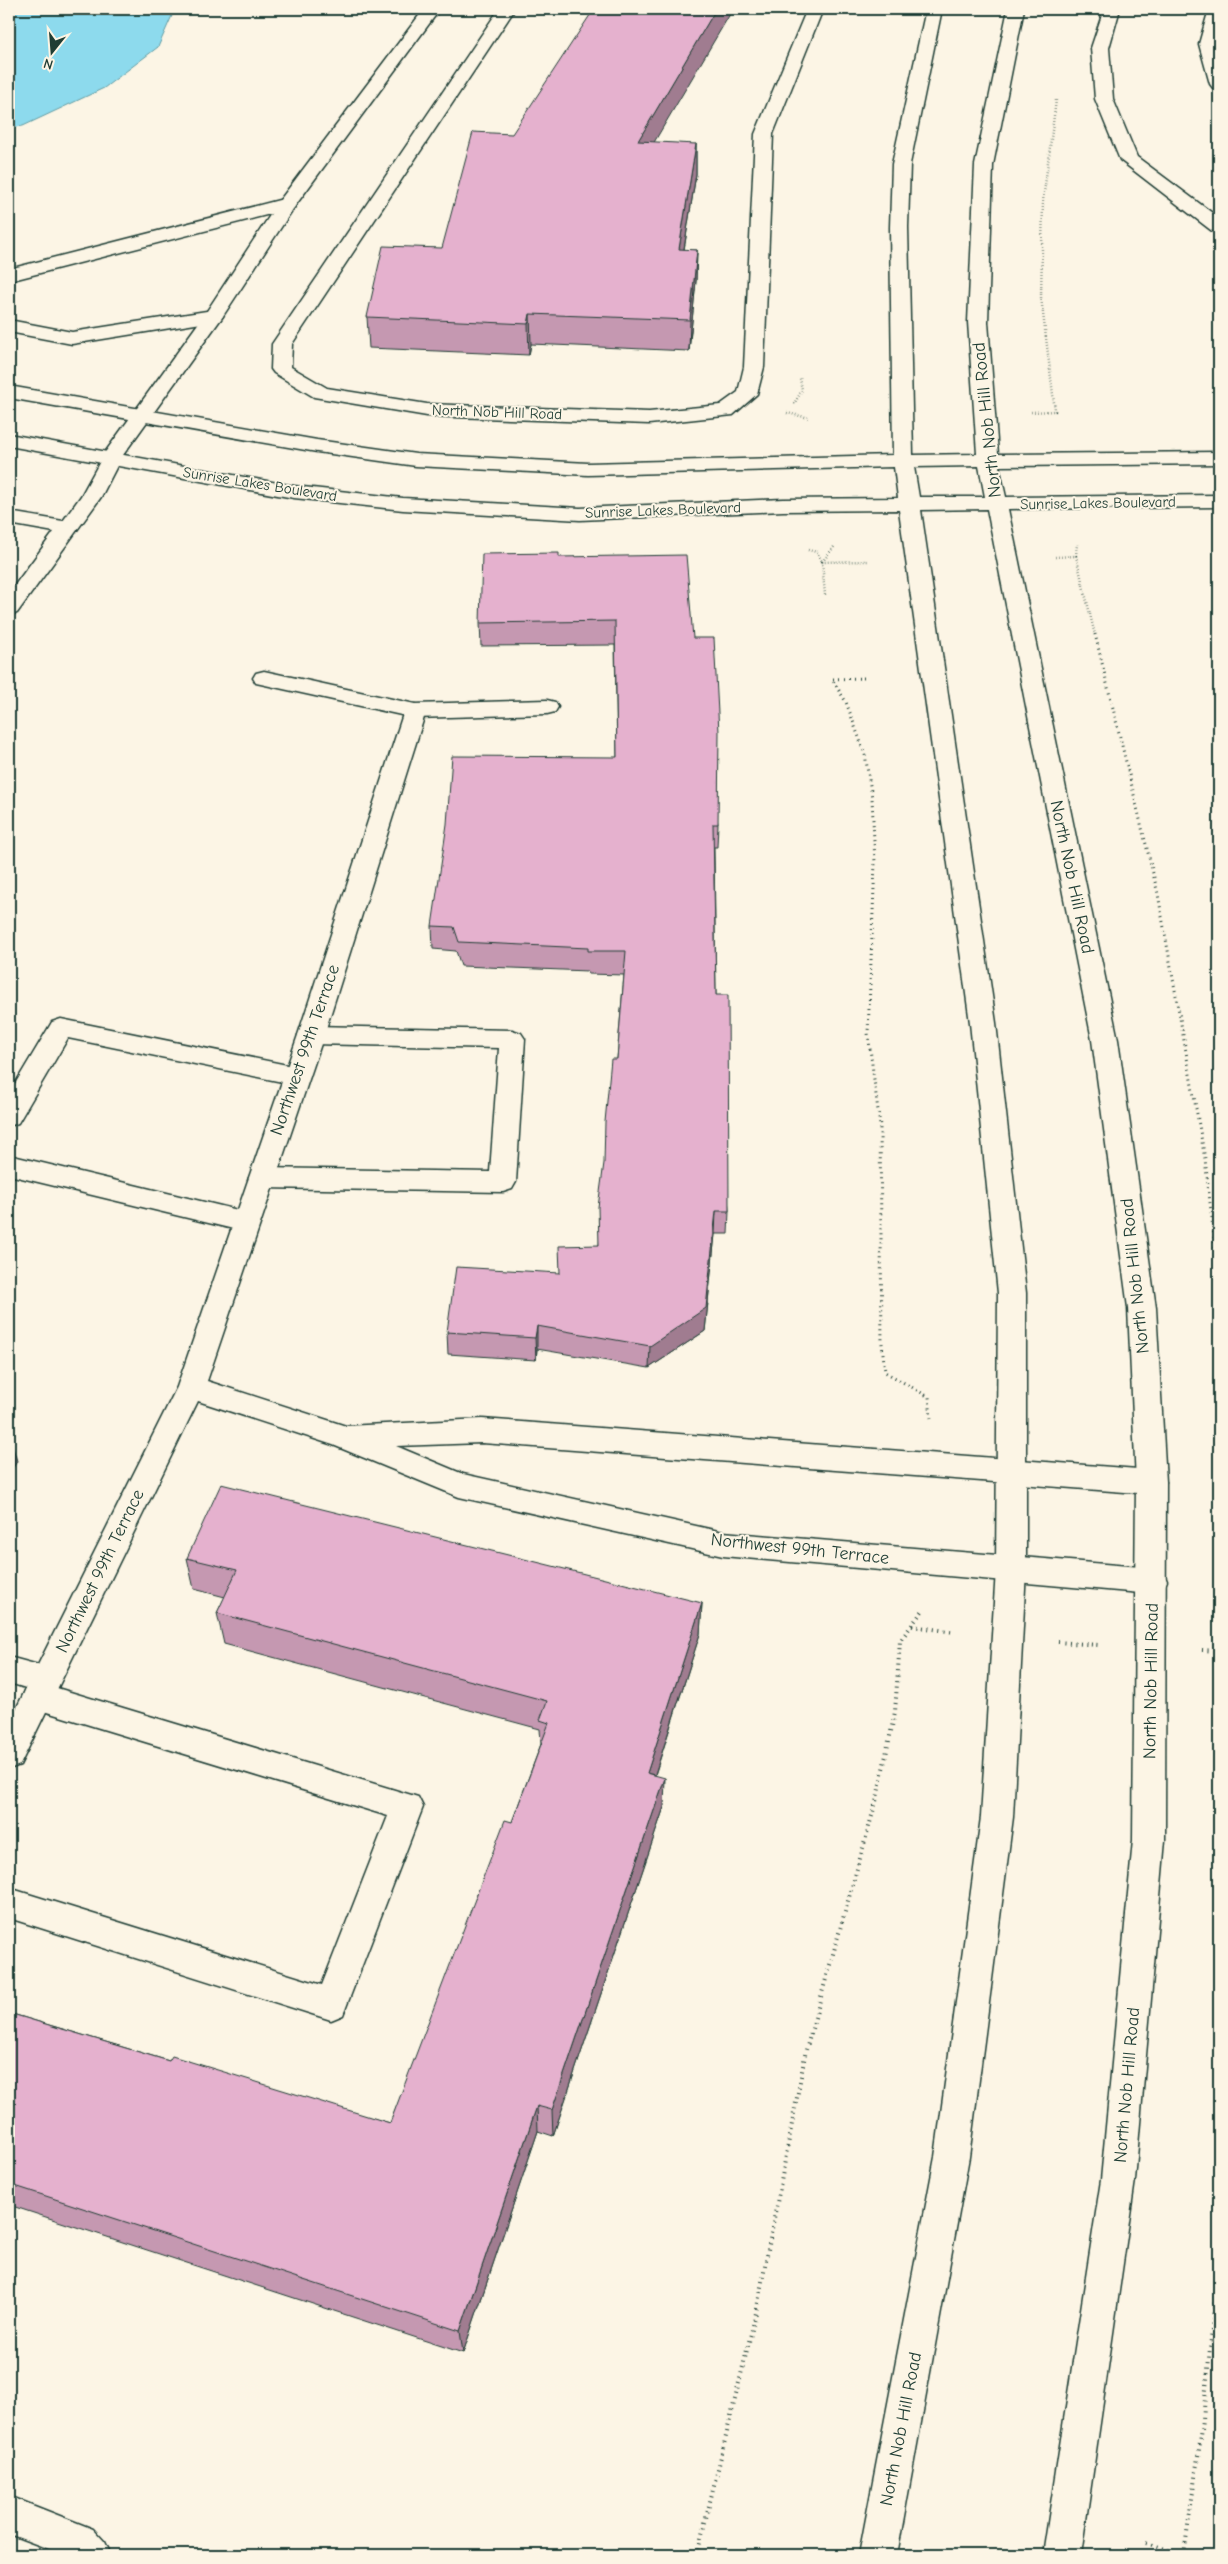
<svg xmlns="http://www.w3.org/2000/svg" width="1228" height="2564" viewBox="0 0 1228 2564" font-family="'Comic Neue',sans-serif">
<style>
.water{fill:#8ddaed;stroke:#619ba3}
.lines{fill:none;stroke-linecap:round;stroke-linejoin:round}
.lane-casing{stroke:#1f3d34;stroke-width:3}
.street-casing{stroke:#1f3d34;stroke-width:3}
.secondary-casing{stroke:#1f3d34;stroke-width:3}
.path-far2{stroke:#1f3d34;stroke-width:2.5;stroke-dasharray:0.5 2.5;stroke-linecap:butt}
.path-far1{stroke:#1f3d34;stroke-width:3;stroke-dasharray:1 4;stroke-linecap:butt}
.path{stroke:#1f3d34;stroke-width:4;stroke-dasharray:1 4.5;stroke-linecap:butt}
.lane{fill:#fcf5e5;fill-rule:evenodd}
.street{fill:#fcf5e5;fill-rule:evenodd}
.secondary{fill:#fcf5e5;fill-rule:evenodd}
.wall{fill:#c598b1;stroke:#1f3d34}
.shaded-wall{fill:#a07c90;stroke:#1f3d34}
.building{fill:#e5b1ce;stroke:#1f3d34}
.labels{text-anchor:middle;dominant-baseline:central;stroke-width:4;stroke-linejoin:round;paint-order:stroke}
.far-street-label{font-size:15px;fill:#1f3d34;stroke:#fcf5e5}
.street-label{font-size:18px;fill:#1f3d34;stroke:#fcf5e5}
</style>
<rect width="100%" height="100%" fill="#fcf5e5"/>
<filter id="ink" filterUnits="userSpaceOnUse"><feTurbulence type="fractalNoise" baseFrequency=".02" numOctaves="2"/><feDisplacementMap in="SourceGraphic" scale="10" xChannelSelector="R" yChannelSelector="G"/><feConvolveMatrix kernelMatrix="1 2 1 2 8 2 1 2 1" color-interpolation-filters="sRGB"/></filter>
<g filter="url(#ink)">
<!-- water -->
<path class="water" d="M9 9H175L158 47 104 88 23 126 9 128Z"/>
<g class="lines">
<defs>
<path id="lane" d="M1209 9H1219V33L1217 44 1219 54V89L1213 88 1210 84 1199 44Z
M287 198 294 200 296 204 294 208 9 281V269Z
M213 310 220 312 223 316 220 320 72 344 9 332V320L72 332Z
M111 452 118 454 121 458 101 497 17 613 9 615V593L54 532 9 524V512L63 521 81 496 104 454Z
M264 671 415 704 547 700 555 702 558 707 555 712 547 714 415 718 256 683 253 678 256 673Z
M61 1019 297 1067 306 1069 310 1076 306 1083 297 1085 68 1038 18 1123 9 1126V1094L52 1022Z
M311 1026 512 1030 521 1033 525 1039 516 1182 512 1189 503 1192 262 1188 253 1185 249 1178 253 1171 262 1168 490 1172 499 1048 311 1044 302 1041 298 1035 302 1029Z
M9 1155 246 1212 256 1215 259 1222 256 1229 246 1232 9 1175Z
M9 1657 57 1670 61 1679 57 1688 418 1797 423 1807 343 2015 331 2020 9 1918V1888L322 1985 388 1816 27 1706 23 1696 26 1688 9 1683Z"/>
<path id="street" d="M424 9H440L295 206 223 316 118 462 111 464 104 462 101 458 205 314 280 200Z
M499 9H515L292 344 291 367 327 388 427 404 649 412 720 405 738 392 744 367 755 134 807 9H823L773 134 764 367 757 394 733 415 649 424 427 416 314 397 274 373 271 369 272 344Z
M1104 9H1120L1109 48 1113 99 1137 157 1219 218V233L1212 231 1120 160 1095 99 1091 48Z
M415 704 423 706 426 711 324 1035 207 1381 346 1426 482 1419 1151 1470 1161 1473 1166 1482 1161 1491 1151 1494 482 1443 396 1446 463 1474 723 1532 1152 1568 1163 1572 1167 1581 1163 1590 1152 1594 723 1556 459 1497 333 1445 198 1401 20 1765 9 1769V1723L177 1387 298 1035 404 711 407 706Z
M9 2496 93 2529 105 2542 111 2555H65L9 2534Z"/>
<path id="secondary" d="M926 9H942L910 164 908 227 913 455 977 454 968 322 975 165 1008 9H1024L993 165 988 322 998 454 1219 452V464L999 466 1006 497 1219 495V507L1008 509 1118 1040 1156 1308 1166 1482 1165 1840 1135 2180 1081 2555H1043L1101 2180 1133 1840 1136 1482 1128 1308 1092 1040 987 509 921 510 996 1023 1026 1293V1569L1013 1817 969 2157 897 2555H859L935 2157 981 1817 996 1569 998 1293 970 1023 899 510 783 511 580 520 403 510 294 498 9 446V434L294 486 403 498 580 508 783 499 898 498 894 467 588 475 416 466 317 452 9 398V386L317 440 416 454 588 463 893 455 890 227 892 164ZM979 466 985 497H919L914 467Z"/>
</defs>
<!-- lane casing -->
<use href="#lane" class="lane-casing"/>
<!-- street casing -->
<use href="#street" class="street-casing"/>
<!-- secondary casing -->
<use href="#secondary" class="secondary-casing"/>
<!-- path-far2 -->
<path class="path-far2" d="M794 404 802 390 800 378
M1031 412 1055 411 1041 297 1043 201 1056 100
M787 413 810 418
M808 550 817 552 822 562 834 547
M1076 556 1077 544
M1055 557 1076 556 1095 635
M825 595 822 562 869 561"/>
<!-- path-far1 -->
<path class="path-far1" d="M1095 634 1158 894 1205 1159 1219 1280
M864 678 832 679 846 702 865 754 872 798 875 863 868 1033 880 1126 882 1344 885 1372 929 1397 931 1418"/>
<!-- path -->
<path class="path" d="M912 1626 954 1632
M1058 1642 1099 1645
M1202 1650 1219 1651
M1147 2543 1184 2555
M1184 2554 1202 2429 1219 2258
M697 2555 756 2313 806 2050 877 1798 895 1712 900 1641 923 1610"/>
<!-- lane -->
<use href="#lane" class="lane"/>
<!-- street -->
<use href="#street" class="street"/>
<!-- secondary -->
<use href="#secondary" class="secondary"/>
</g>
<!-- wall -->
<path class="wall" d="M696 144V174L684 250H697L696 281 689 351 531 344 529 355 369 348 367 317 442 248Z
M559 557 693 638 718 824 717 847H714L716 995 729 1211 728 1234H715L705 1331 649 1368 537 1349 536 1360 448 1354 447 1332 560 1273 599 1245 617 1059 624 975 588 974V971L461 966 456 951 433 949 432 926 617 757 615 645 481 646 480 623Z
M187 1558 702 1603 700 1634 655 1775 664 1807 553 2136 538 2131 463 2353 9 2205V2013L169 2061 390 2123 512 1822 541 1744 540 1729 224 1644 217 1613 225 1597 194 1589Z"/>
<!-- shaded-wall -->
<path class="shaded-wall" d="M716 9H733L637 171 638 141Z
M696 144V174L679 280V249Z
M697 250 696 281 689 351 690 320Z
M530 314 531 344 529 355 528 324Z
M716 1211 715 1234 705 1331 649 1368 650 1346Z
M537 1326V1349L536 1360 535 1338Z
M9 1434 17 1461 9 1475Z
M702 1603 700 1634 646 1802 647 1773Z
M665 1778 664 1807 553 2136 552 2110Z
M537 2106 538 2131 463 2353 460 2331Z"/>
<!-- building -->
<path class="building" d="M594 9H716L638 141 696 144 679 249 697 250 690 320 530 314 528 324 367 317 383 246 442 248 473 132 512 134Z
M559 553V557L686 555 693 638H714L719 732 718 824H713L716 995H728L729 1211H716L706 1308 650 1346 537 1326 535 1338 447 1332 456 1267 560 1273 559 1246 599 1245 598 1207 604 1163 605 1122 611 1059H617L626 951H588V948L459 942 454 927 432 926 447 824 452 756 617 757 615 621 480 623 482 554Z
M221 1484 702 1603 647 1773 665 1778 552 2110 537 2106 460 2331 9 2184V2013L169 2061 172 2056 390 2123 505 1820 512 1822 549 1723 540 1720 547 1701 217 1613 237 1570 187 1558Z"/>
</g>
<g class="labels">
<!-- far-street labels -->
<g class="far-street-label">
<text transform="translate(497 412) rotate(2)">North Nob Hill Road</text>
<text transform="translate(260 484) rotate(9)">Sunrise Lakes Boulevard</text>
<text transform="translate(1098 503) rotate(-1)">Sunrise Lakes Boulevard</text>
<text transform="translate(663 510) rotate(-2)">Sunrise Lakes Boulevard</text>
</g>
<!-- street labels -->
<g class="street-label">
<text transform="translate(987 420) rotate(-96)">North Nob Hill Road</text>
<text transform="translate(1072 877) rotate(78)">North Nob Hill Road</text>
<text transform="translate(305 1050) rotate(-71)">Northwest 99th Terrace</text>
<text transform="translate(1135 1276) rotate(-96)">North Nob Hill Road</text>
<text transform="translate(800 1549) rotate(6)">Northwest 99th Terrace</text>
<text transform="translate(100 1571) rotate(-64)">Northwest 99th Terrace</text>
<text transform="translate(1151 1681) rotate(-89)">North Nob Hill Road</text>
<text transform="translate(1127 2085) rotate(-85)">North Nob Hill Road</text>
<text transform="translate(901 2429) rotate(-79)">North Nob Hill Road</text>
</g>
</g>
<!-- margin -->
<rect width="1228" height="2564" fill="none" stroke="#fcf5e5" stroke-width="30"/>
<rect x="15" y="15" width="1198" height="2534" fill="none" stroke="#1f3d34" stroke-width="2" filter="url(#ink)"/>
<!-- north arrow -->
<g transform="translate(52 52) rotate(197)" stroke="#fcf5e5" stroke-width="4" paint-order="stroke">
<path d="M0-4L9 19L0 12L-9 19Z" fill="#1f3d34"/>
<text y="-8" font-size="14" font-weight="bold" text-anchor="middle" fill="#1f3d34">N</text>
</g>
</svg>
